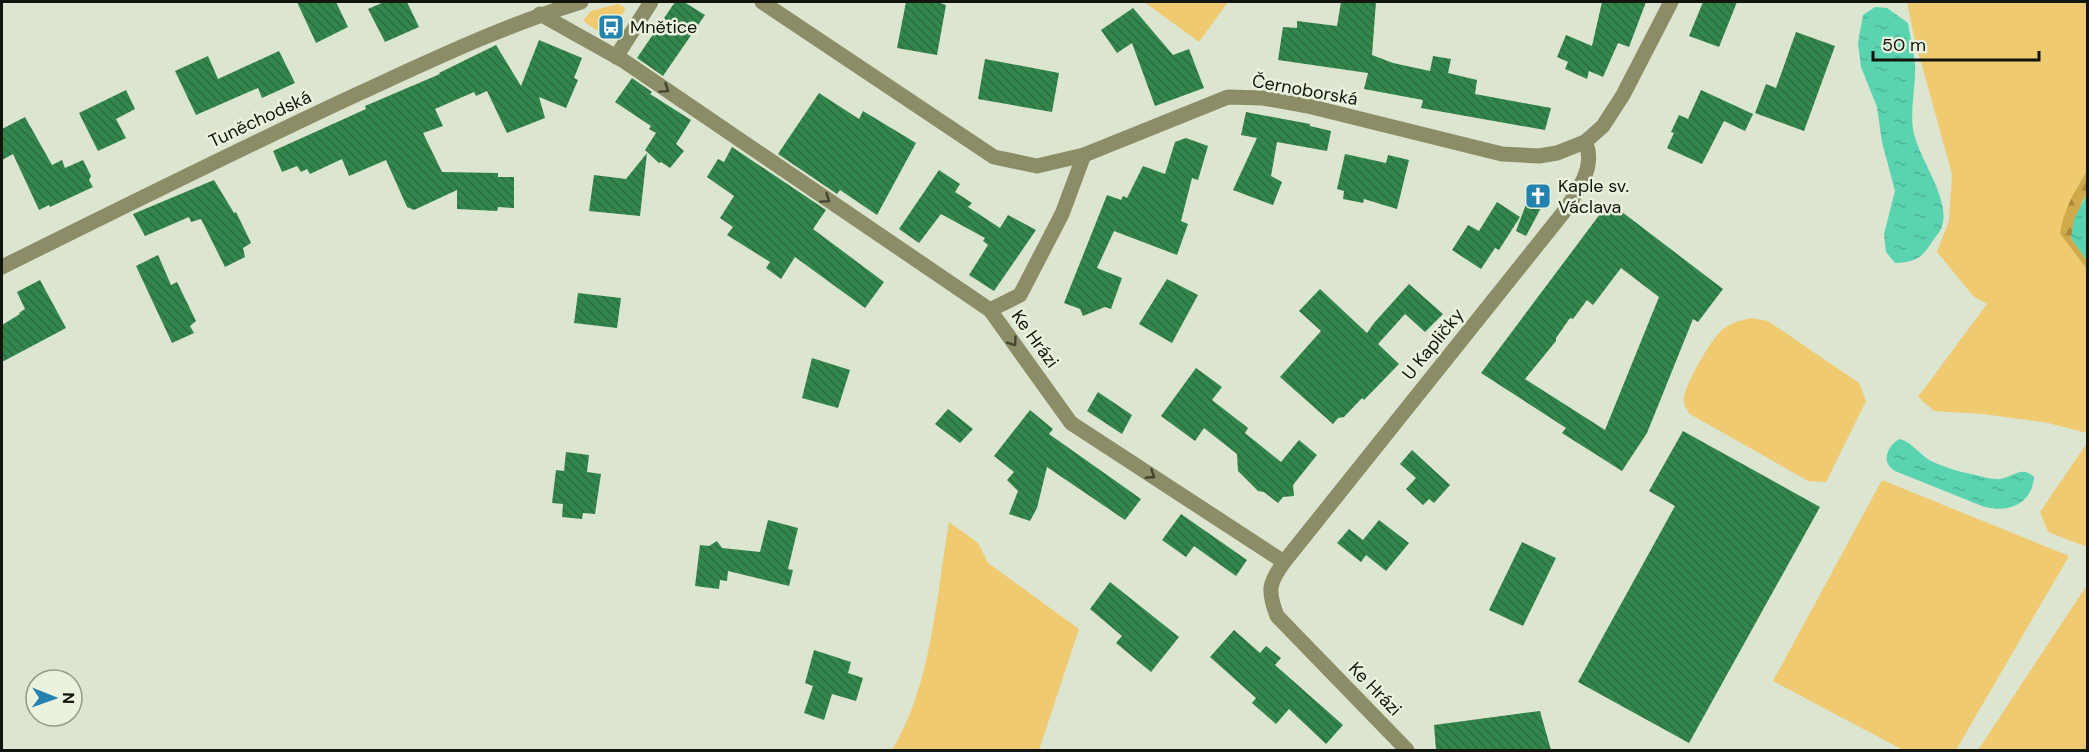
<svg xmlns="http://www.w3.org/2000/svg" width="2089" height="752" viewBox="0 0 2089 752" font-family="'DM Sans',sans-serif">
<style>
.green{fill:#f0ca70}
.forest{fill:url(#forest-firs)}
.water{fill:url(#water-ripples)}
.building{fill:url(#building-back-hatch);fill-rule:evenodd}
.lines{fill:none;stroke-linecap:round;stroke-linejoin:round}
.minor{stroke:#8c8c66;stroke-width:15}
.tertiary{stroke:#8c8c66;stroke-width:15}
.oneway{stroke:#424531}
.labels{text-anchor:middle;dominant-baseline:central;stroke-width:5;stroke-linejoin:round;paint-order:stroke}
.poi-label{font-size:18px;fill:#11150e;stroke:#e8f2dd;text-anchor:start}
.street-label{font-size:18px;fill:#11150e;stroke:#e8f2dd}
</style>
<defs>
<pattern id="forest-firs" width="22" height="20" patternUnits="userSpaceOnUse" patternTransform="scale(1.5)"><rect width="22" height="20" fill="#d0a94b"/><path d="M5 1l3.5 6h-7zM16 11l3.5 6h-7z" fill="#a7883d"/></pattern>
<pattern id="water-ripples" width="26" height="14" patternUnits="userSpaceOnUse" patternTransform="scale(1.5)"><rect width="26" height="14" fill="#5ad3b0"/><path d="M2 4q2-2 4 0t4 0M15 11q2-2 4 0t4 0" fill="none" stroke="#4db496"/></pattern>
<pattern id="building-back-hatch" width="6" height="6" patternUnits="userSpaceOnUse" patternTransform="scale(1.5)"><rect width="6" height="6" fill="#34874c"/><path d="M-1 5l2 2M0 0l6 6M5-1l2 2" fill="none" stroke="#2b6d3e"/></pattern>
</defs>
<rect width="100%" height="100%" fill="#dbe5d0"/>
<!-- green -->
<path class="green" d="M1144 2H1228L1199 42Z
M1907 2H2087V171L2077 187 2060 234 2087 269V433L2048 423 1983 414 1934 411 1918 397 1987 304 1974 297 1937 252 1949 221 1952 174 1914 37Z
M618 4 624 7 625 10 608 38 583 21 591 11Z
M1751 318 1768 321 1859 383 1866 401 1826 482 1808 481 1690 414C1686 409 1683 404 1684 397 1685 385 1711 339 1721 331 1729 323 1739 321 1751 318Z
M2087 443V547L2048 532 2040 512Z
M1882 480 2069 556 1956 750H1903L1773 681Z
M949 522 978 543 988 563 1079 629 1039 750H892C932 684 936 597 949 522Z
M2087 585V750H1978Z"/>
<!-- forest -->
<path class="forest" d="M2087 171V194L2082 202 2071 238 2087 261V269L2060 234C2063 211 2075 190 2087 171Z"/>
<!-- water -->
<path class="water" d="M1875 7 1887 8 1908 23C1910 37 1914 51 1915 65 1916 86 1910 109 1913 129 1918 159 1951 198 1942 226 1941 231 1935 237 1932 242 1921 259 1915 262 1895 263L1886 252 1884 234 1895 191 1882 142 1877 107 1861 67 1858 43 1863 15Z
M2087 194V261L2071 238 2074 219Z
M1900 439C1913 443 1920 455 1931 461 1944 467 1962 473 1976 475 1984 477 1992 480 2000 479 2013 477 2022 465 2034 477 2032 505 2006 514 1982 506L1900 473C1897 472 1893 470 1891 468 1881 459 1890 443 1900 439Z"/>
<!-- building -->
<path class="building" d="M297 2H336L348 27 316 43Z
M384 2H407L419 27 385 42 368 9Z
M675 2H684L705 15 663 76 637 58Z
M906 2H937L946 5 937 55 897 48Z
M1341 2H1376L1372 55 1393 63 1430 71 1433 56 1451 59 1448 73 1477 80 1475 94 1551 108 1545 130 1421 108 1423 100 1364 89 1368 73 1278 60 1283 27 1297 28V21L1337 26Z
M1602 2H1646L1629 47 1618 43 1603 77 1589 71 1587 79 1565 69 1568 62 1557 57 1566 35 1592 46Z
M1703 2H1737L1719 47 1689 36Z
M1133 8 1173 55 1189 49 1204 88 1155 106 1132 43 1117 53 1101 30Z
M1796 32 1835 46 1804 131 1755 113 1766 84 1776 88Z
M539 40 582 58 574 78 578 80 566 108 539 97 545 118 507 133 487 91 476 96 474 92 435 109 443 126 423 133 442 172 498 173V177H514V208L498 207 497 211 457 209V190L414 210 407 207 386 160 349 176 342 159 310 174 307 169 301 172 297 166 282 172 273 151 366 109 365 106 440 74 439 73 496 45 521 86Z
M279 51 295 83 262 98 258 88 196 115 175 71 208 56 218 79Z
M985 59 1059 73 1052 112 978 99Z
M632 78 652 92 650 94 691 120 676 144 684 151 670 168 661 162 659 163 645 150 656 133 649 129 651 126 615 102Z
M126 90 135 109 116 119 126 138 98 151 79 113Z
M1701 90 1753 114 1745 131 1724 121 1702 164 1667 148 1674 133 1671 132 1679 115 1688 119Z
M819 93 859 119 863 111 916 143 877 215 840 190 837 194 778 154Z
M1246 112 1310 124V126L1331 131 1327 151 1277 142 1271 176 1282 182 1273 205 1233 190 1257 138 1241 135Z
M25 117 52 165 62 160 65 168 83 160 91 176 89 180 93 187 50 207 49 205 39 210 13 154 2 160V129Z
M1186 138 1208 146 1198 180 1192 178 1181 221 1188 224 1177 255 1114 231 1097 268 1122 278 1111 309 1105 307 1083 316 1080 309 1064 303 1107 195 1121 200 1123 196 1127 198 1143 166 1165 174 1175 142Z
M732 147 826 210 813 229 884 282 865 308 795 257 781 279 766 268 770 262 727 235 733 227 720 218 734 196 707 177 718 159 724 162Z
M647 153 640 216 589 211 594 175 626 179Z
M1345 154 1386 163 1388 155 1409 160 1397 209 1364 199 1363 203 1343 199 1344 191 1337 189Z
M939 170 960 184 955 192 972 203 968 207 1000 228 1008 215 1036 230 994 291 969 275 988 245 983 241 985 238 941 214 919 243 899 229Z
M214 180 234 213 236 212 251 243 243 248 245 257 225 267 201 219 191 222 189 217 145 236 133 214Z
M1534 183 1550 191 1526 236 1516 231Z
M1497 202 1520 217 1499 250 1495 248 1481 269 1452 250 1468 225 1479 231Z
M1609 202 1723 289 1698 322 1693 319 1647 433 1622 471 1562 433 1566 428 1481 373ZM1621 268 1659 297 1605 430 1525 379 1556 341V338L1570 318 1573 319 1587 300 1593 305Z
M158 255 171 285 177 282 196 321 190 326 194 333 172 343 136 266Z
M1167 279 1198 295 1172 343 1139 324Z
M40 280 66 328 2 362V325L20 314 19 313 25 309 17 292Z
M1409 284 1443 314 1425 332 1405 314 1378 344 1399 364 1364 400 1362 398 1344 417 1338 418 1333 424 1280 377 1321 331 1299 311 1320 289 1367 333 1374 323Z
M578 293 621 298 617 328 574 323Z
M812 358 850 370 838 408 802 398Z
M1196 368 1222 387 1212 400 1248 428 1245 433 1281 462 1299 440 1317 455 1293 485 1294 496 1283 497 1278 503 1264 492 1258 491 1238 471 1237 454 1204 428 1195 441 1161 416Z
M1098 392 1132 415 1122 434 1087 411Z
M948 409 973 429 960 443 935 424Z
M1030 410 1053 429 1049 434 1141 499 1125 520 1047 467 1037 508 1030 521 1009 514 1018 491 1007 480 1014 472 994 456Z
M1683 431 1820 507 1689 743 1578 682 1675 506 1649 491Z
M1412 450 1450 485 1434 503 1429 499 1423 505 1406 489 1416 478 1400 464Z
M566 452 589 455 587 472 601 474 595 514 583 513 582 519 562 517 563 504 552 503 556 470 564 471Z
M1181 514 1247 560 1236 576 1194 546 1186 557 1162 540Z
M768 520 798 528 788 569 793 570 789 586 728 571 727 581 720 580 719 589 695 586 700 545 709 546 717 541 722 548 760 552Z
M1379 520 1409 543 1386 571 1366 555 1361 562 1337 543 1349 529 1363 540Z
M1522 542 1556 558 1523 626 1489 610Z
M1110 582 1179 637 1151 672 1116 643 1122 636 1090 609Z
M1234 630 1260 653 1266 646 1281 658 1275 665 1343 725 1326 744 1289 709 1276 724 1252 703 1256 698 1210 657Z
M814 650 851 662 848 673 863 678 856 701 832 694 824 720 804 713 813 686 805 683Z
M1540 711 1551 750H1436L1434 725Z"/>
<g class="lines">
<!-- minor -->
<path class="minor" d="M540 14 624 61 990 310 1071 423 1284 562
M616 57 651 2
M990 310 1020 295 1062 214 1084 155
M1407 750 1277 616C1267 590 1269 583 1284 562L1563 213C1577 193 1597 165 1585 142"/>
<!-- tertiary -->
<path class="tertiary" d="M762 2 994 157 1037 166 1084 155 1228 97 1263 98 1308 106 1502 154 1539 156 1557 153 1585 142 1603 126 1623 95 1671 2
M2 267C121 208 241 148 362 92 434 59 505 25 581 2"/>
</g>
<!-- one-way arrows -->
<defs><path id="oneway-chevron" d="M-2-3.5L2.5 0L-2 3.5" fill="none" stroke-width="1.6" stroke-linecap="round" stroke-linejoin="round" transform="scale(1.5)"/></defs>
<g class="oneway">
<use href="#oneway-chevron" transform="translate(665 89) rotate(34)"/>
<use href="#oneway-chevron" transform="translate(826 199) rotate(34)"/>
<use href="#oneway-chevron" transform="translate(1013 342) rotate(54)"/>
<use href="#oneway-chevron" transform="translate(1151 475) rotate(33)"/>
</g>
<!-- icons -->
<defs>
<symbol id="bus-square" viewBox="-11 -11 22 22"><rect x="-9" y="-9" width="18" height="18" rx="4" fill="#2482ae" stroke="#e8f2dd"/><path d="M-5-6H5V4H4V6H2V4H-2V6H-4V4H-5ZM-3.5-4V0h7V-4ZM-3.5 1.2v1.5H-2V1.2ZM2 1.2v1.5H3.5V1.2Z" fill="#fff"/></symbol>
<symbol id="church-square" viewBox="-11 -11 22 22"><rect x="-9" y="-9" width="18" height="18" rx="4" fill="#2482ae" stroke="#e8f2dd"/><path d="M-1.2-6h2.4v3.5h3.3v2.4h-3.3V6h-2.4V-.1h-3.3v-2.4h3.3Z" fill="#fff"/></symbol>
</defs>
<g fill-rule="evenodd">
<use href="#bus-square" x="596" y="12" width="30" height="30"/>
<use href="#church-square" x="1523" y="181" width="30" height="30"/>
</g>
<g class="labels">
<!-- poi labels -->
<g class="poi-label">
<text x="630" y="27">Mnětice</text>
<text x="1558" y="186">Kaple sv.<tspan x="1558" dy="21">Václava</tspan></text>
</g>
<!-- street labels -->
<g class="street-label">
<text transform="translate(1305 90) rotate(10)">Černoborská</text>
<text transform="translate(260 119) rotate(-25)">Tuněchodská</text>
<text transform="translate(1035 339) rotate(54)">Ke Hrázi</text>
<text transform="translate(1433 344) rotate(-51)">U Kapličky</text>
<text transform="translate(1375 689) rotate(46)">Ke Hrázi</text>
</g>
</g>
<!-- border -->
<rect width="2089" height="752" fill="none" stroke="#11150e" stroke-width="6"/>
<!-- north arrow -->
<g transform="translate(54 698) rotate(91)"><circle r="28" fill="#e8f2dd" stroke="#929a8a" stroke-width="1.5"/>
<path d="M0-4.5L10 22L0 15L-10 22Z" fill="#2482ae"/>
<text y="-9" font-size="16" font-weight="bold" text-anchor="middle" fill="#11150e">N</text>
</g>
<!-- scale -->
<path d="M1873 51v9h166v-9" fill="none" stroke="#11150e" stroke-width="3"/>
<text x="1882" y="51" font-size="18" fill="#11150e" stroke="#e8f2dd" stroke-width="4.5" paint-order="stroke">50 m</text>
</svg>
